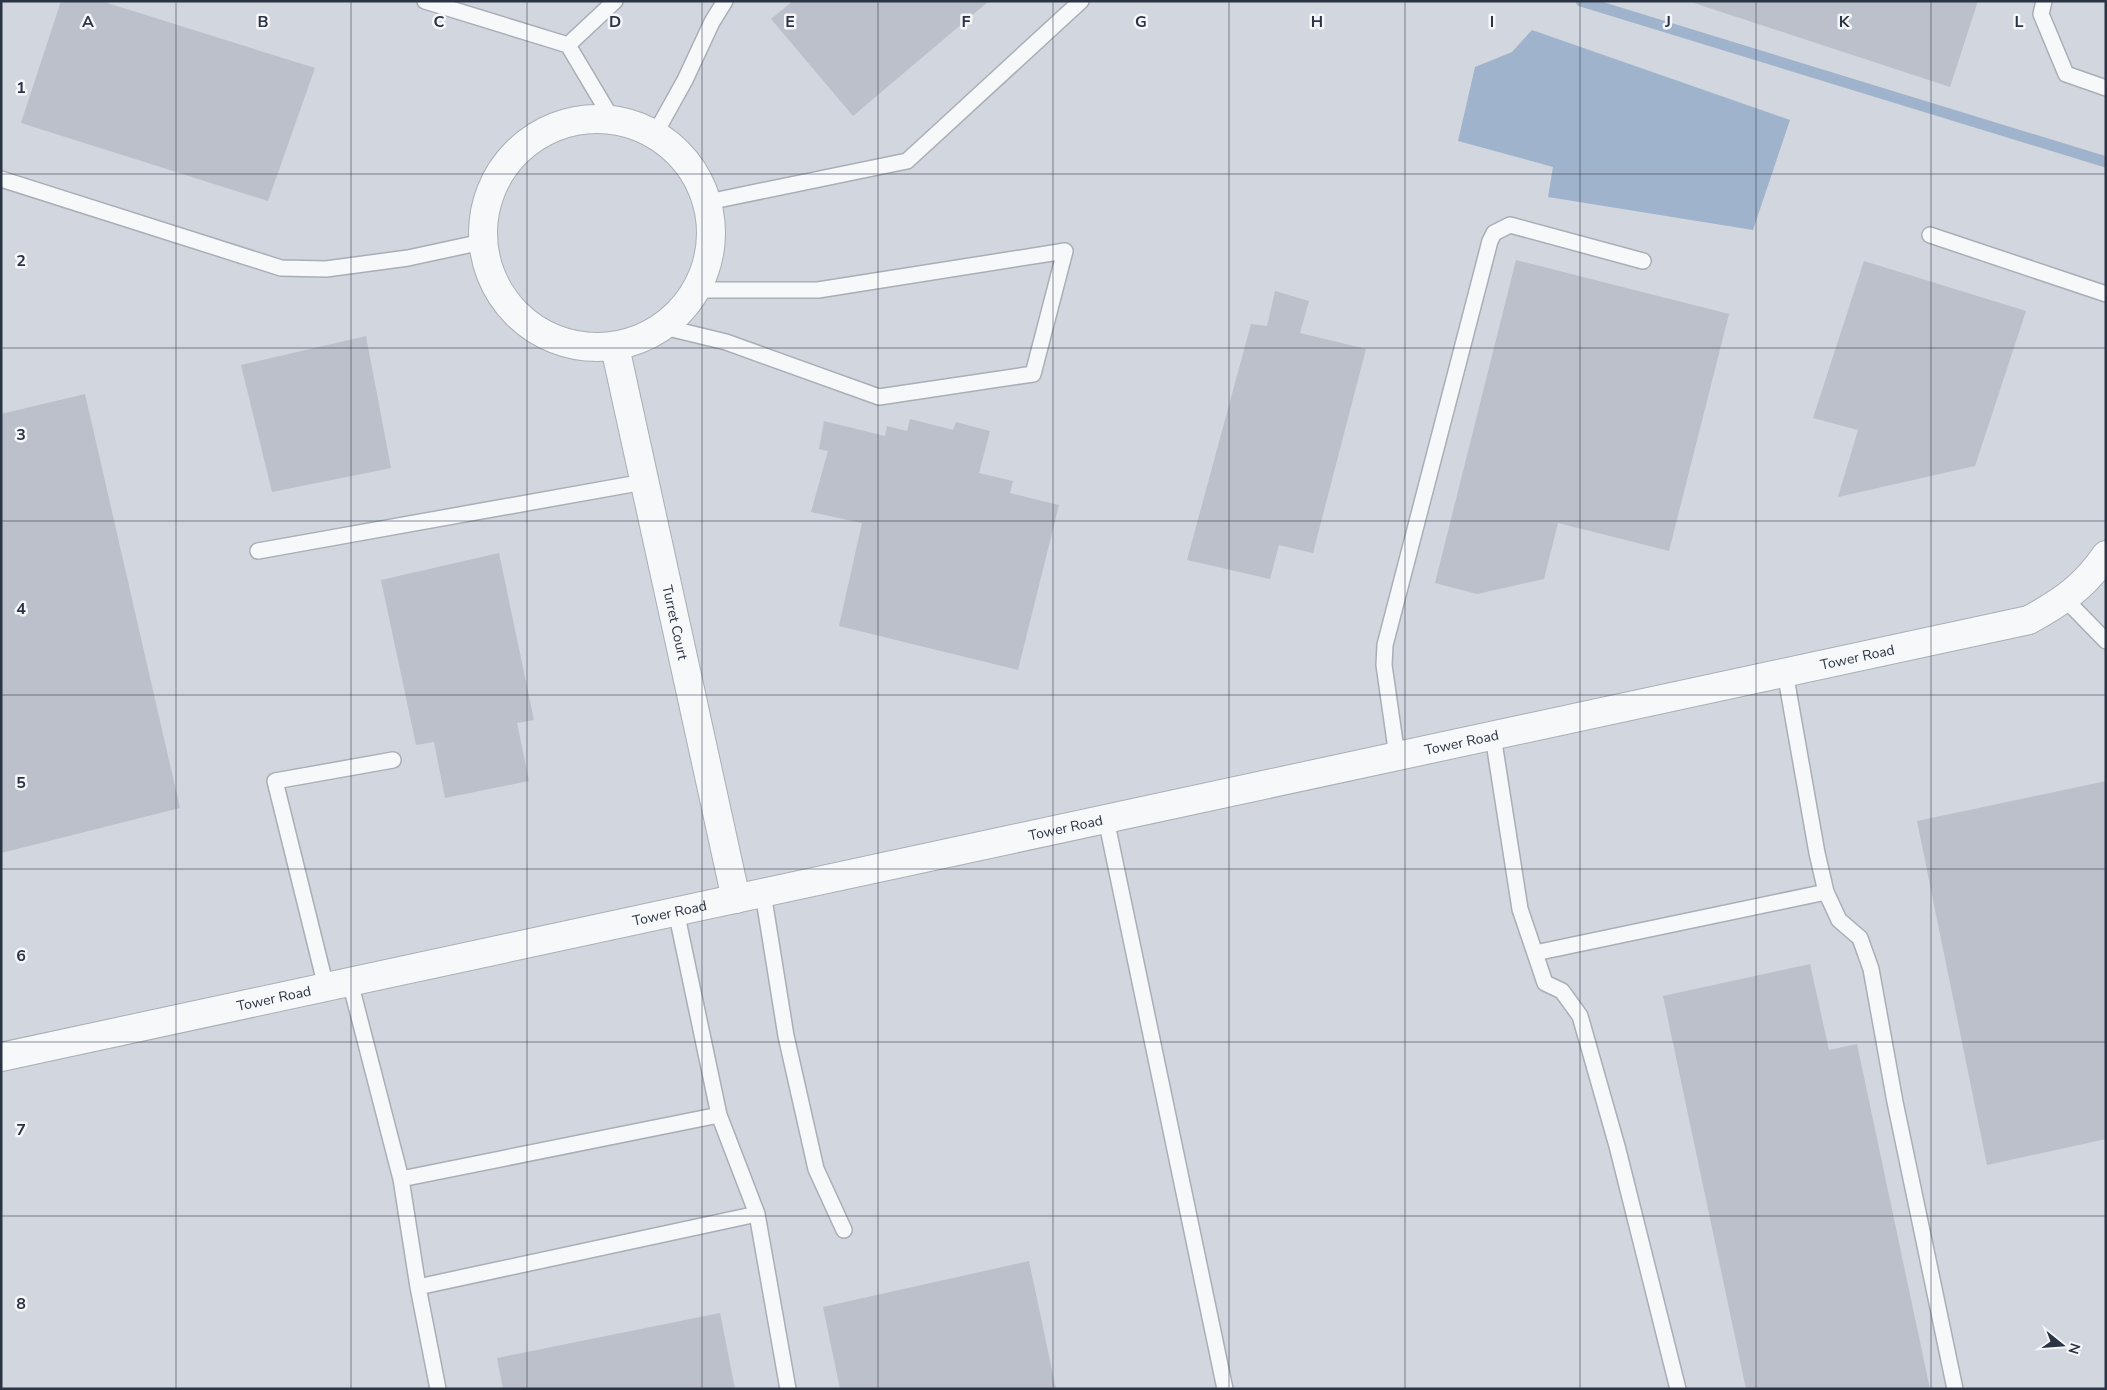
<svg xmlns="http://www.w3.org/2000/svg" width="2107" height="1390" viewBox="0 0 2107 1390" font-family="'Nunito Sans',sans-serif">
<style>
.built{fill:#d2d6de}
.water{fill:#9fb4cc}
.lines{fill:none;stroke-linecap:round;stroke-linejoin:round}
.stream{stroke:#9fb4cc;stroke-width:11}
.building{fill:#bbc0ca}
.lane-casing{stroke:#a9aeb7;stroke-width:18}
.street-casing{stroke:#a9aeb7;stroke-width:30}
.lane{stroke:#f7f8fa;stroke-width:15}
.street{stroke:#f7f8fa;stroke-width:28}
.grid{fill:none;stroke:#2b3445;stroke-width:1;stroke-opacity:0.55}
.labels{text-anchor:middle;dominant-baseline:central;stroke-width:5;stroke-linejoin:round;paint-order:stroke}
.street-label{font-size:14px;fill:#2b3445;stroke:#f4f6f9}
.grid-label{font-size:16px;text-anchor:middle;font-weight:bold;fill:#2b3445;stroke:#f4f6f9;stroke-width:5;stroke-linejoin:round;paint-order:stroke}
</style>
<rect width="100%" height="100%" fill="#e4e7ec"/>
<!-- built -->
<path class="built" d="M1 1H2106V1389H1Z"/>
<!-- water -->
<path class="water" d="M1532 30 1790 120 1753 230 1548 197 1553 167 1458 141 1475 67 1512 52Z"/>
<g class="lines">
<!-- stream -->
<path class="stream" d="M1581 1 2106 162"/>
</g>
<!-- building -->
<path class="building" d="M61 1H101L315 68 268 201 21 123Z
M793 1H989L853 116 771 19Z
M1688 1H1978L1950 87Z
M1516 260 1729 314 1669 551 1558 523 1544 579 1477 594 1435 583Z
M1864 261 2026 311 1975 466 1838 497 1858 430 1813 418Z
M1275 291 1309 301 1300 333 1366 349 1313 553 1279 545 1270 579 1187 560 1251 324 1267 326Z
M366 336 391 468 272 492 241 365Z
M85 394 180 808 1 853V414Z
M910 419 953 430 956 422 990 431 979 473 1013 481 1010 493 1059 505 1018 670 839 626 862 523 811 512 828 451 819 449 824 421 885 436 887 426 907 431Z
M499 553 534 720 517 723 529 781 445 798 434 742 416 745 381 580Z
M2106 781V1139L1987 1165 1917 821Z
M1810 964 1829 1050 1857 1044 1930 1389H1746L1663 996Z
M1029 1261 1056 1389H840L823 1307Z
M720 1313 735 1389H503L497 1358Z"/>
<g class="lines">
<defs>
<path id="lane" d="M425 1 568 45 612 119
M2044 1 2041 14 2066 74 2106 88
M568 45 615 1
M655 134 685 80 712 22 725 1
M1 179 281 268 326 269 408 258 482 242
M708 202 907 161 1081 1
M1930 235 2106 294
M664 327 726 342 879 397 1033 374 1065 251 818 290H696
M258 551 644 482
M2065 599 2106 641
M1785 672 1817 853 1826 892 1839 920 1860 938 1871 969 1895 1102 1955 1389
M1493 736 1520 909 1545 983 1562 991 1580 1016 1617 1146 1678 1389
M1397 756 1384 665 1385 645 1490 241 1494 233 1510 225 1643 261
M1106 819 1225 1389
M763 893 786 1036 816 1169 844 1230
M676 911 719 1115 757 1214 788 1389
M1535 953 1826 892
M350 982 401 1179 418 1287 438 1389
M326 987 275 781 393 760
M401 1179 719 1115
M418 1287 757 1214"/>
<g id="street">
<circle cx="597" cy="233" r="114"/>
<path id="s1" d="M615 347 736 899"/>
<path id="s2" d="M1 1057 2029 620C2063 601 2084 587 2106 555"/>
</g>
</defs>
<!-- lane casing -->
<use href="#lane" class="lane-casing"/>
<!-- street casing -->
<use href="#street" class="street-casing"/>
<!-- lane -->
<use href="#lane" class="lane"/>
<!-- street -->
<use href="#street" class="street"/>
</g>
<!-- grid -->
<path class="grid" d="M176 1V1389M351 1V1389M527 1V1389M702 1V1389M878 1V1389M1053 1V1389M1229 1V1389M1405 1V1389M1580 1V1389M1756 1V1389M1931 1V1389M1 174H2106M1 348H2106M1 521H2106M1 695H2106M1 869H2106M1 1042H2106M1 1216H2106"/>
<g class="labels">
<!-- street labels -->
<g class="street-label">
<text stroke="none"><textPath href="#s1" startOffset="282">Turret Court</textPath></text>
<text stroke="none"><textPath href="#s2" startOffset="1899">Tower Road</textPath></text>
<text stroke="none"><textPath href="#s2" startOffset="1494">Tower Road</textPath></text>
<text stroke="none"><textPath href="#s2" startOffset="1089">Tower Road</textPath></text>
<text stroke="none"><textPath href="#s2" startOffset="684">Tower Road</textPath></text>
<text stroke="none"><textPath href="#s2" startOffset="279">Tower Road</textPath></text>
</g>
</g>
<g class="grid-label">
<text x="88" y="27">A</text>
<text x="263" y="27">B</text>
<text x="439" y="27">C</text>
<text x="615" y="27">D</text>
<text x="790" y="27">E</text>
<text x="966" y="27">F</text>
<text x="1141" y="27">G</text>
<text x="1317" y="27">H</text>
<text x="1492" y="27">I</text>
<text x="1668" y="27">J</text>
<text x="1844" y="27">K</text>
<text x="2019" y="27">L</text>
<text x="21" y="93">1</text>
<text x="21" y="266">2</text>
<text x="21" y="440">3</text>
<text x="21" y="614">4</text>
<text x="21" y="788">5</text>
<text x="21" y="961">6</text>
<text x="21" y="1135">7</text>
<text x="21" y="1309">8</text>
</g>
<!-- border -->
<rect width="2107" height="1390" fill="none" stroke="#2b3445" stroke-width="5"/>
<!-- north arrow -->
<g transform="translate(2062 1345) rotate(107)" stroke="#f4f6f9" stroke-width="4" paint-order="stroke">
<path d="M0-4L9 19L0 12L-9 19Z" fill="#2b3445"/>
<text y="-8" font-size="14" font-weight="bold" text-anchor="middle" fill="#2b3445">N</text>
</g>
</svg>
